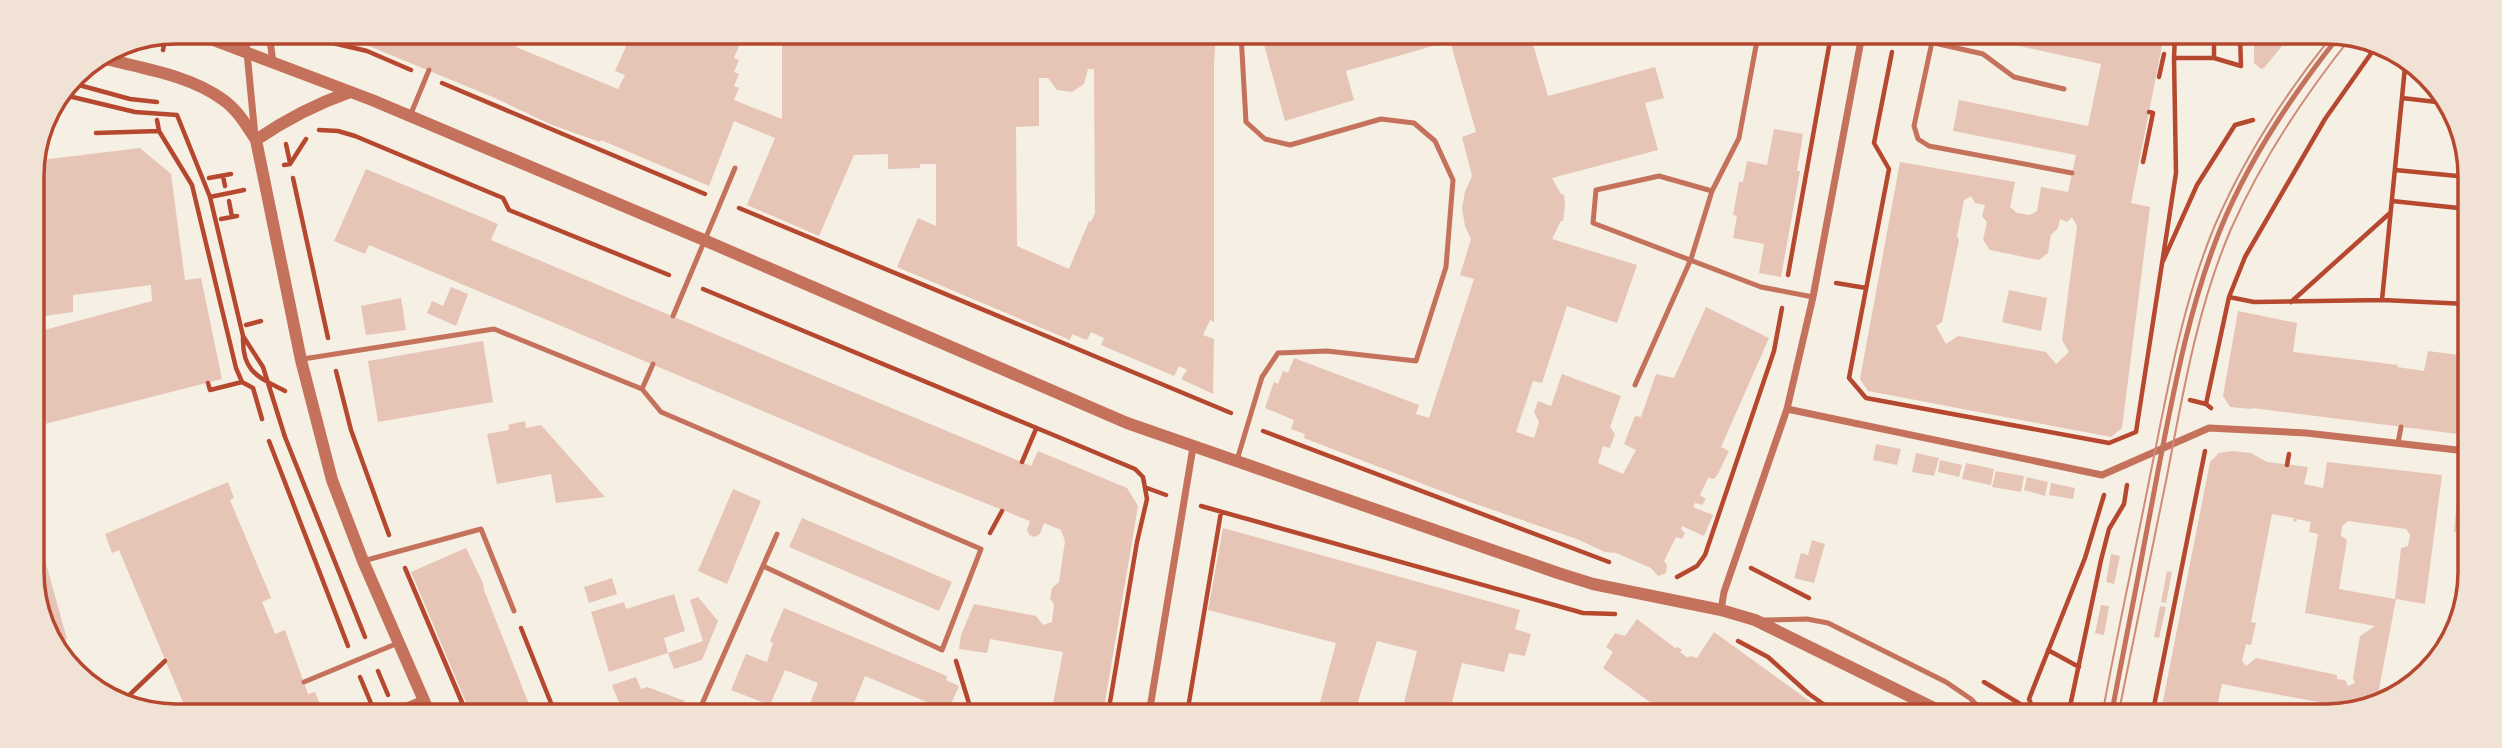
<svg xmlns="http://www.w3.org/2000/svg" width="2502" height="748" viewBox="0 0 2502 748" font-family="Quicksand,sans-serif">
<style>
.building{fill:#e6c5b7;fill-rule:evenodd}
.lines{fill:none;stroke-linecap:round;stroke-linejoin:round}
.path{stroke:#b5482f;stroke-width:4.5}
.service{stroke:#c5725c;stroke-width:5}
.minor{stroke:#c5725c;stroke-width:7}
.tertiary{stroke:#c5725c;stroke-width:12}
.tram{stroke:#cf8b77;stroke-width:2}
.rim{fill:none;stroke:#b5482f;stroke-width:3.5}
</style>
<rect width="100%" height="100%" fill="#f6efe4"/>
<!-- building -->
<path class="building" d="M335 32H494L518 42 516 47 618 89 625 75 615 71 632 33H739L734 44 739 46 734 58 739 60 734 72 739 74 734 86 739 88 734 100 782 119V33H1014V42H1066V33L1216 34 1214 63V322L1210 320 1203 335 1214 339 1213 394 1181 379 1187 370 1179 366 1174 376 1101 345 1104 338 1091 332 1087 340 1072 334 1070 340 897 267 918 218 936 226V164H920V168L888 169V154L854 155 819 236 747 205 775 138 734 121 709 186 601 140 600 142 552 125 495 98ZM1088 69H1094L1095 213 1091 222 1089 221 1069 269 1017 246 1016 127 1039 126V78H1048L1057 90 1072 92 1084 84Z
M1261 34H1433L1436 45 1346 71 1354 100 1285 121Z
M1448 34H1530L1548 96 1655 67 1664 98 1645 103 1658 150 1552 178 1561 194 1564 195 1565 206 1563 221H1561L1552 239 1637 265 1617 323 1567 306 1542 383 1533 381 1516 432 1534 438 1539 422 1534 412 1538 401 1551 406 1562 374 1621 396 1610 427 1615 434 1610 448 1603 446 1598 463 1623 474 1636 450 1624 444 1635 416 1641 417 1656 374 1674 378 1706 307 1769 338 1721 447 1729 451 1719 472 1714 479 1708 478 1700 495 1706 499 1702 505 1695 503 1693 507 1713 515 1704 536 1682 526 1681 529 1685 533 1682 539 1676 537 1664 561 1667 565 1666 573 1658 576 1651 568 1616 553 1605 552 1577 539 1470 502 1304 438 1305 434 1291 429 1294 420 1265 408 1274 382 1278 384 1283 371 1288 373 1294 358 1419 405 1416 414 1429 418 1474 279 1460 275 1471 239 1465 226 1462 208 1465 192 1472 176 1462 137 1476 132Z
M1969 35 2164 36 2131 203 2150 207 2122 428 2111 437 1868 391 1860 379 1900 162 2015 182 2010 207 2017 213 2030 215 2037 211 2041 187 2068 192 2076 155 1953 131 1959 100 2088 126 2101 64ZM1971 196 1975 203 1985 205 1982 216 1987 222 1983 240 1990 250 2039 260 2048 253 2051 235 2058 228 2060 219 2067 222 2072 217 2077 226 2062 340 2069 352 2056 364 2046 352 1958 336 1946 344 1936 326 1942 322 1959 240 1957 236 1964 200Z
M2254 36H2290L2264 68 2261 69 2254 63Z
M1774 129 1803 134 1797 171H1800L1781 277 1759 273 1764 244 1733 238 1737 216 1733 215 1739 182H1743L1747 161 1767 165Z
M140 148 171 174 185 280 201 278 222 379 33 427V333L152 301 151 285 73 295V312L37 317 33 322V161Z
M366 169 498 224 491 240 824 380 1031 466 1038 451 1127 488 1138 506 1103 714H1051L1063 652 990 639 987 653 959 649 961 635 974 604 1036 616 1043 625 1052 622 1054 604 1050 599 1052 588 1059 582 1065 541 1061 530 1044 523 1040 534 1035 537 1029 535 1027 530 1030 521 905 471 369 245 365 254 334 241Z
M451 287 468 294 456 326 427 313 432 301 443 306Z
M2009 290 2047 298 2041 331 2002 322Z
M401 298 406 330 366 335 361 306Z
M2238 311 2297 323 2293 352 2398 365 2397 367 2424 371 2428 351 2467 356 2466 435 2252 408V409L2230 407 2223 396Z
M483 341 493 402 378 422 368 361Z
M525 421 526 428 541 425 605 497 556 503 551 474 497 484 487 434 509 430 508 425Z
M1876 444 1901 449 1897 465 1873 460Z
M2232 451 2251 453 2267 462 2308 467 2304 484 2323 488 2327 462 2442 475 2425 604 2396 599 2377 700 2355 709 2222 684 2217 707 2212 711 2216 716H2160L2210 462 2219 453ZM2272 514 2294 518 2293 521 2296 522 2297 519 2311 522 2309 532 2318 534 2305 613 2375 626 2360 636 2353 678 2355 683 2348 686 2345 680 2337 679V675L2256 658 2246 666 2242 661 2246 644 2251 645 2256 623 2251 622ZM2348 521 2406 529 2410 535 2408 546 2401 548 2395 599 2339 589 2347 540 2341 536 2342 526Z
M1916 453 1939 458 1934 476 1912 472Z
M1940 460 1962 465 1959 477 1938 472Z
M1966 463 1994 469 1991 485 1962 479Z
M1996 471 2024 476 2021 492 1992 487Z
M2027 477 2048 482 2045 496 2024 490Z
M2459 477 2466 478V533L2454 532Z
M228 482 234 498 230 500 270 595 271 598 262 602 275 634 285 630 308 694 315 692 321 707 309 712H187L119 550 112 553 105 534Z
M2051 483 2075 488 2073 499 2049 495Z
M733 489 761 501 727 584 698 571Z
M802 518 952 582 939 611 789 547Z
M1223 528 1520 610 1515 629 1531 634 1525 656 1509 653 1504 672 1462 663 1449 714H1401L1417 651 1377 641 1354 714H1317L1336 643 1208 610Z
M1812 540 1825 544 1814 583 1794 578 1801 553 1808 555Z
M466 548 483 583 484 590 532 712H470L411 572Z
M2111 554 2120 556 2114 584 2106 582Z
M45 560 67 639 63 640 68 664 34 600V563Z
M2167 571 2172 572 2166 603 2161 602Z
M612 578 617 594 589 603 584 587Z
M674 594 685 631 664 638 668 653 609 672 591 612 624 602 626 609Z
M698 597 718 621 702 660 674 669 668 653 703 641 690 600Z
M2101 605 2109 606 2104 635 2095 633Z
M2160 606 2166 607 2159 638 2154 637Z
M784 608 947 676 946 680 959 686 948 711 865 676 850 713H825L809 706 818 683 785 670 770 705 731 690 746 654 785 669 767 662 773 643 770 641Z
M1637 619 1675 648 1677 647 1682 650 1680 652 1688 658 1690 656 1697 658 1714 632 1811 702 1799 715H1664L1665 713 1603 668 1613 652 1606 647 1615 633 1625 636Z
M636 677 641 689 647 687 685 701 680 713H623L612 685Z"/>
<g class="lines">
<!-- path -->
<path class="path" d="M321 32 324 41 367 51 411 70
M139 39 151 44
M163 50 165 39
M1892 52 1874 143 1889 169 1849 378 1866 398 2109 443 2136 432 2176 173 2174 58H2214V36
M2174 58 2175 36
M2214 58 2241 66 2240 36
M2159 77 2164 54
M68 82 130 99 157 102
M442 83 705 194
M60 94 135 112 177 115 210 197 243 336 263 367 285 437 365 637
M2402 98 2445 103
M157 120 159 131 192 185 236 368 242 382 253 388 262 419
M319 130 338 131 355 136 503 198 509 210 669 275
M96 133 159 131
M286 144 290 163
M2143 162 2153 113 2149 112
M284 165 290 164 306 139
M2395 170 2468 177
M223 176 225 186
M209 178 231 174
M293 178 328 338
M210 197 244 190
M229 201 232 217
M2392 201 2468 209
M739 208 1231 413
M221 219 237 216
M2163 261 2197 185 2235 125 2253 120
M1788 275 1831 35
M1836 283 1866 288
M703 289 1135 469 1143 477 1147 499 1137 542 1108 714
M2229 297 2254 302 2382 300 2467 304
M2382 300 2405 67 2407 64
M2291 302 2390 213
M2459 304 2467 219
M246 325 261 321
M243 337C242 372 258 377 285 391
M336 371 351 430 389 535
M208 383 210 390 242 382
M2190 400 2206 404
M2211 408 2206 404 2229 297 2245 257 2325 119 2377 45
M1263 431 1609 562
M269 441 348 646
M1022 462 1036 429
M2287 465 2289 454
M1147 488 1166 495
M1201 506 1583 613 1615 614
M990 533 1002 511
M405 568 466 712
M1751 568 1809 598
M1677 577 1697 566 1705 555 1774 351 1782 308
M521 628 555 713
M1738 641 1768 657 1809 694 1839 715
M2048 650 2079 667
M956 661 972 713
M378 671 388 695
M360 677 373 708
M1984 682 2040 716
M122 702 165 661
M2035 713 2029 699 2085 558 2104 495
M1187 714 1221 512
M2068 716 2101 560 2109 529 2124 504 2127 485
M2152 716 2205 451"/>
<!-- service -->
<path class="service" d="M1899 35 1983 54 2014 77 2064 89
M1932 42 1914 126 1918 139 1929 146 2072 173
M410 116 429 70
M1712 191 1659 176 1596 190 1593 223 1761 287 1813 297
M673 316 735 168
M303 359 494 329 642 389 661 412 981 549 942 650 763 566
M1635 385 1691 259 1712 191 1739 138 1758 35
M642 389 653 364
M2398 443 2401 427
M1237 460 1262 377 1278 353 1327 351 1416 361 1446 267 1453 180 1435 141 1414 123 1381 119 1290 145 1265 139 1246 122 1241 34
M363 561 481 529 514 611
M1764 620 1807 619 1828 623 1946 682 1971 699 1986 715
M304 682 398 643
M390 712 423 698
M698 713 777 534
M2111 716C2127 634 2143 553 2158 471 2174 389 2189 307 2220 230 2249 159 2292 95 2339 36"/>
<!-- minor -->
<path class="minor" d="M245 32 255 136
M269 32 273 63
M1787 409 2102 475 2209 428 2306 433 2466 451
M1721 610 1724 592 1787 409 1813 297 1862 35
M1149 714 1193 447"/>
<!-- tertiary -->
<path class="tertiary" d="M192 32 372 100 704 240 1127 423 1558 573 1593 584 1721 610 1755 620 1948 715
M99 57C139 68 187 74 222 99 237 109 246 125 256 140L301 360 332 480 363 561 429 712
M256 140C285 120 316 104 350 92"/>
<!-- tram -->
<path class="tram" d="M2102 716C2117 634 2135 553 2151 471 2168 388 2182 304 2215 225 2245 156 2285 94 2332 36
M2118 716C2134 636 2151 556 2167 476 2183 393 2197 308 2231 229 2262 159 2304 96 2352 36"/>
</g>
<!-- crop -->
<path d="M0 0H2502V748H0ZM176 44H2326A132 132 0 0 1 2458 176V572A132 132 0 0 1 2326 704H176A132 132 0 0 1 44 572V176A132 132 0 0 1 176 44Z" fill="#f1e2d6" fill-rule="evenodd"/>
<path class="rim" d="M176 44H2326A132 132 0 0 1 2458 176V572A132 132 0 0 1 2326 704H176A132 132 0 0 1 44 572V176A132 132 0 0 1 176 44Z"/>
</svg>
